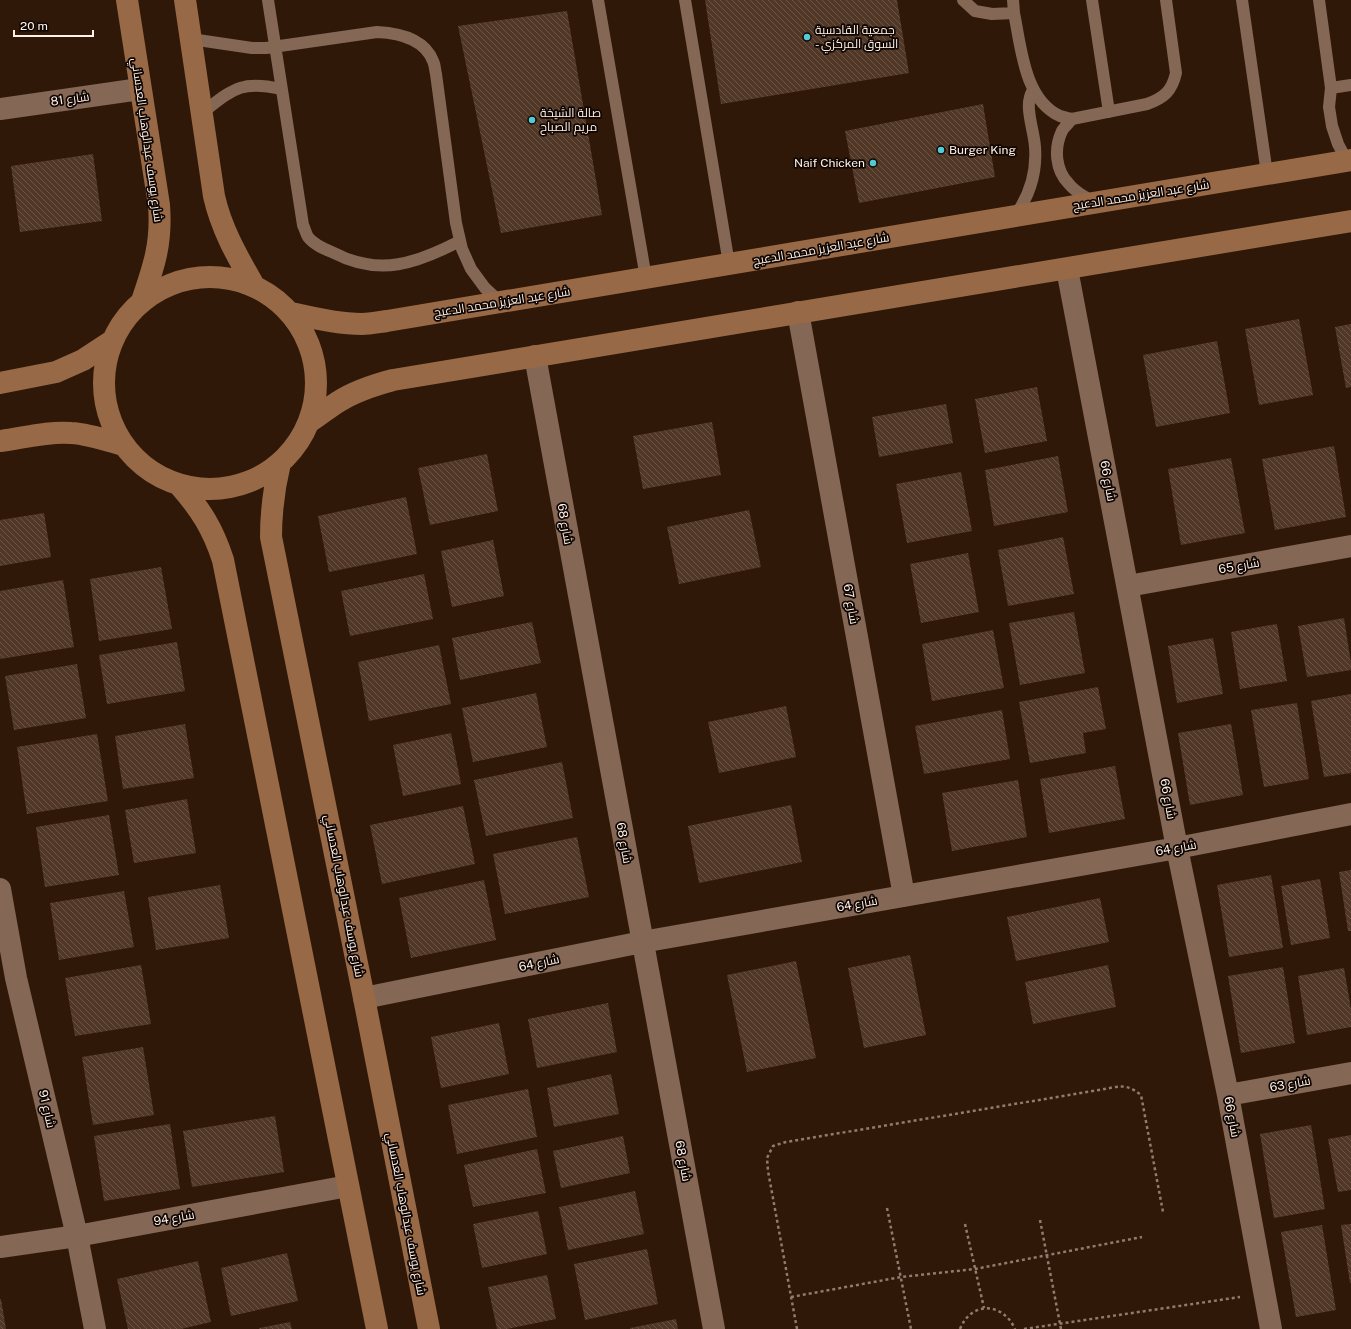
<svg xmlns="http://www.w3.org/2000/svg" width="1351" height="1329" viewBox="0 0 1351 1329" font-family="'Public Sans',Cairo,sans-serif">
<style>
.building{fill:url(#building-back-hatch)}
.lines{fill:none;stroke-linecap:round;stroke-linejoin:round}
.path{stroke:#8f7c70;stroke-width:2.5;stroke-dasharray:3 3;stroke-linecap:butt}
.lane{stroke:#846755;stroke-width:12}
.street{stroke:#846755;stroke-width:22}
.secondary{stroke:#986946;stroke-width:22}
.poi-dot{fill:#52cbd7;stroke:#100602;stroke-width:1.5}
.labels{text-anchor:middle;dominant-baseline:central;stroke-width:3.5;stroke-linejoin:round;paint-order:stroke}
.poi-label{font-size:12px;fill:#fff2e9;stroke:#100602;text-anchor:start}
.street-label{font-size:12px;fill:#fff2e9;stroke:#100602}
</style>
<defs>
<pattern id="building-back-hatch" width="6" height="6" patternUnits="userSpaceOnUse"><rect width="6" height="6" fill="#513726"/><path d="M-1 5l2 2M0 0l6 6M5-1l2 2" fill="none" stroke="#6b5446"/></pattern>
</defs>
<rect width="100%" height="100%" fill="#2f1808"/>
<!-- building -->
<path class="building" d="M705 0H897L909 73 721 104Z
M567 11 602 215 501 233 458 26Z
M983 104 995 177 859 203 845 131Z
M93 154 102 221 20 232 11 166Z
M1299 319 1313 395 1259 405 1245 329Z
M1351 324V387L1346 388 1335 327Z
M1217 341 1230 413 1156 427 1143 355Z
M1037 387 1047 441 985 453 975 399Z
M946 404 953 443 879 457 872 417Z
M712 422 721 475 643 489 633 436Z
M1334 446 1346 517 1275 530 1262 459Z
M487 454 498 511 430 525 418 468Z
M1058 456 1068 512 994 526 985 470Z
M1231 458 1245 533 1181 545 1168 469Z
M961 472 972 531 907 543 896 484Z
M406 497 417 554 329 572 318 516Z
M749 510 761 567 679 584 667 527Z
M44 513 51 557 0 566V520Z
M1063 537 1074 594 1008 606 998 550Z
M493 540 504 596 452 607 441 551Z
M968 553 979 612 921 623 910 564Z
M161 567 172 629 99 641 90 579Z
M424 574 433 619 350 636 341 591Z
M63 580 74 647 0 659V591Z
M1074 612 1085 673 1020 685 1009 623Z
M1344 618 1351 663V670L1307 677 1298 626Z
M532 622 541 663 460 680 452 638Z
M1277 624 1287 681 1240 689 1231 632Z
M993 630 1004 688 932 701 922 644Z
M1213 638 1223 694 1177 703 1168 646Z
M177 642 185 691 107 704 99 655Z
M439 645 451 704 369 721 358 662Z
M77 664 86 718 14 730 5 676Z
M1098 687 1106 729 1083 733 1086 753 1030 763 1019 702Z
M536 693 547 747 473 762 462 708Z
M1351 694V773L1324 777 1311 701Z
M1297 703 1309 779 1264 787 1251 710Z
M786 706 796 757 719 773 708 722Z
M1002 710 1010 759 924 774 915 726Z
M185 724 194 778 123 789 115 736Z
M1231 724 1243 795 1190 805 1178 733Z
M451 733 461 784 403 796 393 745Z
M97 734 108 801 27 814 17 747Z
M562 762 573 818 486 836 474 780Z
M1115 766 1125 819 1049 833 1040 779Z
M1018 780 1027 837 952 851 942 793Z
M187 799 196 853 134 863 125 810Z
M791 805 802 862 699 883 688 826Z
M463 806 475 864 382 884 370 825Z
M109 815 119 875 45 887 36 827Z
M577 837 589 897 505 914 493 854Z
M1351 870V931H1348L1339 872Z
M1271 875 1283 948 1229 957 1217 885Z
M1320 879 1330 938 1291 945 1281 886Z
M484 880 496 940 411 958 399 898Z
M220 885 229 938 156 950 148 897Z
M124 891 134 947 59 960 50 903Z
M1100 898 1109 942 1016 961 1007 917Z
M910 955 926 1035 864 1048 848 968Z
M796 961 816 1058 747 1072 727 975Z
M141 965 151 1024 75 1036 65 978Z
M1108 965 1116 1007 1033 1024 1025 982Z
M1283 967 1295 1043 1241 1053 1228 976Z
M1344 968 1351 1009V1027L1307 1035 1298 976Z
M608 1003 617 1052 537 1068 528 1019Z
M499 1023 509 1074 441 1088 431 1037Z
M143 1047 154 1115 93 1125 82 1057Z
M611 1074 619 1114 554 1127 547 1088Z
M528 1089 537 1137 457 1154 448 1105Z
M275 1116 284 1172 192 1187 183 1131Z
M170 1124 180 1189 104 1201 94 1136Z
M1311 1125 1325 1209 1274 1218 1260 1134Z
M1351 1135V1190L1338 1192 1328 1139Z
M623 1136 630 1173 561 1188 553 1151Z
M537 1149 546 1193 473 1207 464 1165Z
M635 1191 644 1234 568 1250 559 1207Z
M538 1211 547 1254 482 1268 473 1224Z
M1351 1224V1283H1350L1341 1225Z
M1322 1225 1336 1310 1296 1317 1281 1232Z
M647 1249 658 1304 585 1320 574 1264Z
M287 1253 298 1301 231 1316 221 1268Z
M198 1261 211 1322 181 1329H128L117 1279Z
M547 1275 556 1319 507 1329H497L488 1287Z
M0 1299H1L6 1329H0Z
M676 1319 678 1329H630V1328Z
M290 1322 292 1329H259V1328Z"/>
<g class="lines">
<!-- path -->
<path class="path" d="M887 1208 911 1329
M1040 1220 1061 1329
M965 1224 984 1308
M791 1297 901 1277 975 1269 1142 1237
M797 1329 768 1171 767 1158 773 1146 786 1142 1099 1090C1118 1087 1125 1082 1141 1095L1163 1212
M960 1329C971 1301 1003 1302 1015 1329
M1024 1329 1240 1297"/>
<!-- lane -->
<path class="lane" d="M268 0 303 225C305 229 306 234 308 237 314 245 325 249 334 253 380 277 417 263 460 241
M598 0 646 278
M685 0 729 264
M963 0 975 11 992 14 1014 13 1013 0
M1092 0 1109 112
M1242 0 1267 174
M1319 0 1331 88 1329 107 1332 126 1338 144 1347 161
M1014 13C1021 46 1024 100 1060 116 1063 117 1068 118 1072 119L1147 104C1164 98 1172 91 1176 73L1166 0
M191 39 252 48H266L377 32C398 33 424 38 433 61 435 65 435 70 436 74L456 223 462 249 471 269 485 288 500 302
M1331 88 1351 85
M202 113C233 89 241 80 281 89
M1072 119C1069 123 1064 127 1062 131 1054 148 1055 170 1069 184 1075 192 1086 197 1094 203
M1015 216C1030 195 1037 173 1035 147 1034 129 1023 105 1033 90"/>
<!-- street -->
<path class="street" d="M0 109 140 89
M1067 269 1177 848 1228 1095 1271 1329
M798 312 904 896
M535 356 714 1329
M1128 586 1351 546
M0 889 16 978 77 1236 95 1329
M364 998 642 942 1177 848 1351 814
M1228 1095 1351 1073
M0 1247 77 1236 348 1186"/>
<!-- secondary -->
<path class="secondary" d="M127 0 159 205C162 243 154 266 142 301
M185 0 214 196C221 228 237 256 253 284
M104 383a106 106 0 1 1 212 0a106 106 0 1 1-212 0Z
M291 313C315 318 338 324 362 324 370 324 379 322 387 321L1351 160
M0 383 56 372 83 360 112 341
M309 422C319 416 328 408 338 402 355 391 374 385 393 380L1351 221
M0 441C23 438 48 431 71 433 89 434 106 440 123 445
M280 463C274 488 271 512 271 537L364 998 429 1329
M180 486C201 510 213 529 223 560L377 1329"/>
</g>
<!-- markers -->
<g class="poi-dot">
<circle cx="807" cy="37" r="4"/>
<circle cx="532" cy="120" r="4"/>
<circle cx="941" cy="150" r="4"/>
<circle cx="873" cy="163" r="4"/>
</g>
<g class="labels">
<!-- poi labels -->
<g class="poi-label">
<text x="815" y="30">جمعية القادسية<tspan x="815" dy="14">- السوق المركزي</tspan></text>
<text x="540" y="113">صالة الشيخة<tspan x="540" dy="14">مريم الصباح</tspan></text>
<text x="949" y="150">Burger King</text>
<text x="865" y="163" text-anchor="end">Naif Chicken</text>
</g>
<!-- street labels -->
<g class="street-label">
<text transform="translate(70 99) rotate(-8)">شارع 81</text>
<text transform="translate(147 140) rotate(82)">شارع يوسف عبدالوهاب العدساني</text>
<text transform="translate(1141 195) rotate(-9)">شارع عبد العزيز محمد الدعيج</text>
<text transform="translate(821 249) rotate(-10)">شارع عبد العزيز محمد الدعيج</text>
<text transform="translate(502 302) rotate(-9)">شارع عبد العزيز محمد الدعيج</text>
<text transform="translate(1108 481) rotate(79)">شارع 66</text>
<text transform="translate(565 524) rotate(80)">شارع 68</text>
<text transform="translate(1239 566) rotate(-10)">شارع 65</text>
<text transform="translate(851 604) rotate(80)">شارع 67</text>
<text transform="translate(1168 799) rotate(79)">شارع 66</text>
<text transform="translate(624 843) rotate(80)">شارع 68</text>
<text transform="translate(1176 848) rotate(-10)">شارع 64</text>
<text transform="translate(344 896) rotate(79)">شارع يوسف عبدالوهاب العدساني</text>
<text transform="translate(857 904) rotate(-10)">شارع 64</text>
<text transform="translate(539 963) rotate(-12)">شارع 64</text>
<text transform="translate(1290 1084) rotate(-10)">شارع 63</text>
<text transform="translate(47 1109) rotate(77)">شارع 91</text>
<text transform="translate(1232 1117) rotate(79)">شارع 66</text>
<text transform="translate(683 1161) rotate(79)">شارع 68</text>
<text transform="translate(406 1214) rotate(79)">شارع يوسف عبدالوهاب العدساني</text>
<text transform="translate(174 1218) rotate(-10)">شارع 94</text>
</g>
</g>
<!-- scale -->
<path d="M14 30v6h79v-6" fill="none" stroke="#fff2e9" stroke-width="2"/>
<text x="20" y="30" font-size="12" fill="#fff2e9" stroke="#100602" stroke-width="3" paint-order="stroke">20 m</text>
</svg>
